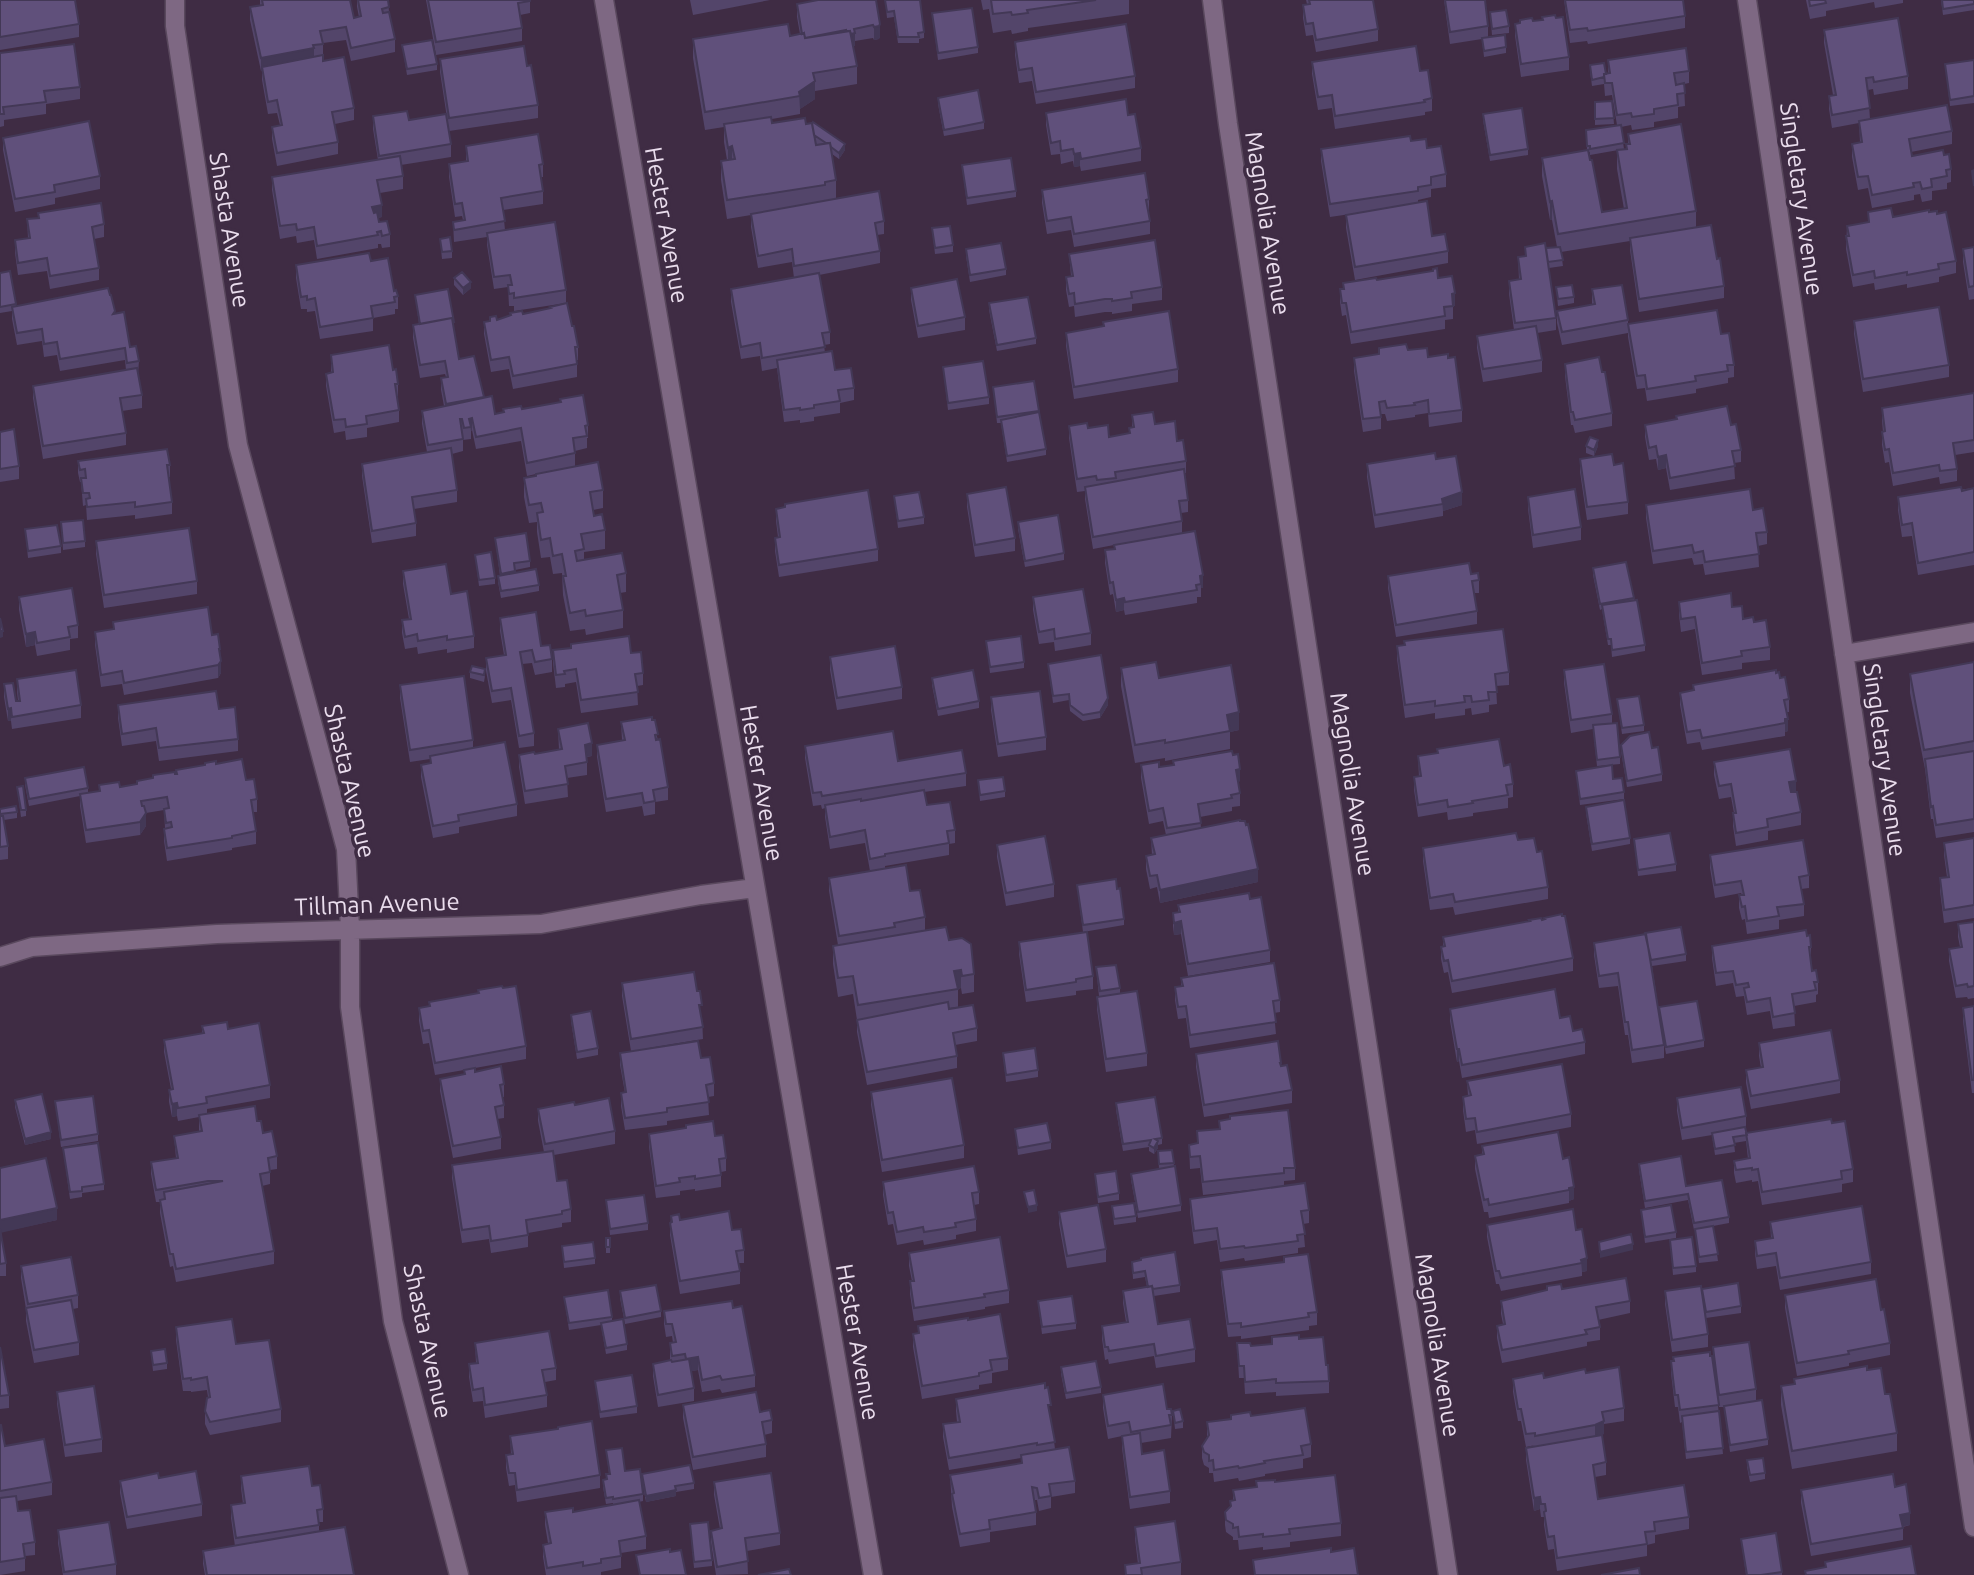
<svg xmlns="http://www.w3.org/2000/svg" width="1974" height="1575" viewBox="0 0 1974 1575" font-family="Ubuntu,sans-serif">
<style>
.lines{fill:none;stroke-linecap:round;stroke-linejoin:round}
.minor-casing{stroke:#59485d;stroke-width:21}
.minor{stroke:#7e6883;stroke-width:18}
.wall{fill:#53456a}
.shaded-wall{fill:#433856}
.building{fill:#60507b;stroke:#433856;stroke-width:2}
.labels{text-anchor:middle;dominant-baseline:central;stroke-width:7;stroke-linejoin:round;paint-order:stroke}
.street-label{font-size:24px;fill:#eadded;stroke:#3f2c44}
</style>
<rect width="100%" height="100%" fill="#3f2c44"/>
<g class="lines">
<defs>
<path id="minor" d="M175 0V26L238 445 346 849 350 929V1007L393 1321 459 1575
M604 0 873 1575
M1212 0 1228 124 1448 1575
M1747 0 1974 1527
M1844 654 1974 632
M0 957 32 947 217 934 541 924 701 895 755 888"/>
</defs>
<!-- minor casing -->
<use href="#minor" class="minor-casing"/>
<!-- minor -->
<use href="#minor" class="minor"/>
</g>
<!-- wall -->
<path class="wall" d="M0 0 79 24V37L0 50Z
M260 0H350L354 18 359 17 357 7V0H388L389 12 395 39V52L351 61 346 40 323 43V61L354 108V120L335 124 338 142V154L277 166 272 139V127L280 125 277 113 268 114 262 80V71H261L250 20V7L260 6Z
M426 0H530V13L520 15 522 28V41L436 55Z
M690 0H770L693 15Z
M876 0 880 36 879 39 874 40 873 38 855 41V46H853L857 66V84L815 91V99L800 109V114L772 119V123L806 124 845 150 839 159 832 154 836 180V199L884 221V234L877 235 880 251V263L819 275 830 332V344L824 345 825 353 835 370 854 388V400L840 403V413L814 417V421L800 423V420L784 422 777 368 762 371 760 356 741 359 731 302V289L794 278 792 262 758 268 751 227V215L727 219 721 180V161L727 160 724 142V127L705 130 693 58V39L790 36 800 34 797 17V4Z
M885 0 924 32V38L919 39V43H898L894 17 887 18Z
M981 0H1129V14L1028 28V31L1012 34 1011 30 993 33 989 9 983 10Z
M1306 0H1373L1378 29V41L1316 52 1313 35 1306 36 1303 18V5L1307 4Z
M1444 0H1485L1488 26V37L1506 47V53L1484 57 1482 39 1450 44Z
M1564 0H1683L1685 16V28L1588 44 1587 41 1570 43Z
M1806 0H1903V3L1875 8 1874 2 1826 11V16L1810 19Z
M1941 0H1974V10L1943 15Z
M1490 12 1509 26V33L1492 35Z
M932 13 978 47V53L938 60Z
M1533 21 1569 57V70L1521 77 1515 36V24Z
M1824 30 1908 76V89L1874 95 1873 89 1868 90 1870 119 1952 131V144L1911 152 1912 156 1944 155 1951 169V182L1947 183V189L1932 191V200L1922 202 1920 194 1914 195V200L1872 208 1868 188 1858 190 1852 157V144L1860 142 1859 123 1832 128 1829 109V96L1833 95 1824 43Z
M1015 42 1135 76V88L1036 104 1032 81 1019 83 1015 55Z
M402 45 437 64V70L407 75Z
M0 53 80 87V99L46 104V114L4 120V126L0 127Z
M440 59 538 105V118L449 131 440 72Z
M1608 60 1689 71V83L1684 84 1685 106 1678 107V118L1654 122V127L1632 130 1631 125 1621 127 1624 149 1590 155V152L1588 153 1602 212 1624 209 1617 169V150L1626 149V144H1628V134L1696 211V227L1717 259 1724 286V298L1639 312 1630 250V241L1561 252 1563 266 1549 268 1556 318V330L1537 333 1542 360V372L1483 382 1477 348V336L1514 330 1509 294V281L1519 280 1518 257H1525V247L1546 250 1557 247 1552 220H1550L1542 176V158L1587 150 1586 130 1617 125 1612 95 1605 96 1604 84 1592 86 1590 71V65L1606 74 1608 73Z
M1974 60V103L1950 106 1945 64Z
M1312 62 1420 71 1432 98V111L1425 112V115L1335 129 1332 108 1318 110 1312 74Z
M938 98 984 122V129L944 136 938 104Z
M1612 101 1614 124 1595 125V102Z
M1046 113 1128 115 1141 148V161L1081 171 1080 166 1074 167 1073 161 1061 164 1060 154 1051 155 1046 125Z
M1483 114 1528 149V155L1490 161 1483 120Z
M373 116 409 120 451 144V157L401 165 403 176V189L380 193 382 217 378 218 379 222 390 234V247L382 248 381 244H378V248L317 259 314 240 297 243 296 236 280 239 272 190V177L378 160 373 129Z
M3 138 100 176V189L55 198V204L15 212 3 150Z
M1411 141 1427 148 1446 174V187L1431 189V197L1418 200V203L1432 236 1448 251V263L1355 280 1346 228V215L1371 211 1330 217 1321 161V149Z
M466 146 543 164V177H541L543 191V204L503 210 505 230 566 290V303L514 311V306H509L508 287 494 289 487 245V237L454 242 453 222 463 220 462 216 455 217 449 177V164L466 162Z
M962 165 1016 191V197L967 205Z
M1042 190 1149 199V212H1148L1150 221V234L1074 247 1071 230 1047 234 1042 203Z
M1868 212 1893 217 1929 212 1937 214 1956 261V273L1939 277V282L1907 288V284L1875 290 1874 283 1853 287 1846 249 1847 226 1868 222Z
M38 213 104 224V237L94 239 99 268V280L50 289 47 271 18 275 15 253V240L28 238 27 219 38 218Z
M932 228 953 245V252L935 254Z
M440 239 452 251V258L442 259Z
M1974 247V299L1969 300 1963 262V249Z
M966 249 1006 269V275L970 282 966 256Z
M1069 254 1162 287V300L1132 304V311L1112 314V312H1105L1075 317 1074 306 1069 307 1066 290V277L1071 276Z
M371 261 398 296V309H395V314L373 318V331L320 339 315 311 307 312V309H301L296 278V265Z
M10 271 16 306 115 313 130 347 139 361 138 374 142 395V408L122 411 126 433V445L43 459 33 398V386L126 370 125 360 60 371 57 355 44 357 42 341 17 345 12 319V311L0 313V273Z
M454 278 471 288 463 295 454 285Z
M1438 278 1455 306H1453V319L1445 320V329L1351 344 1346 315 1342 316 1340 302V289H1343V283L1377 280Z
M1556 287 1574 297V303L1558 306Z
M911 288 965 317V330L918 338 911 300Z
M1592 289 1628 320V333L1562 345 1557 323V311L1592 305Z
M415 295 454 322V329L459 359 474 356 484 398 495 414 503 412V409H522L560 402V399L588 425V438H587V448L575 451V466L603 490V508L593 510 594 516 605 530V549L584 552V560L626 573V592L620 593 623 610V628L586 635 585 629 570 631 563 595 562 573 553 574 550 557 541 558 537 532V522L529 523 524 497V478L536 476V474L527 476 521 441 476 449 472 430 471 431V439L463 440V451L452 454 457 490V502L414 509 416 523V536L372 543 362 476V464L427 452 422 424V411L444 406 441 390V378L446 377 445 374 420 378 413 338V325L419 324Z
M989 303 1036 338V344L997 351 989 310Z
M523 314 572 326 578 347V360H577V377L513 389 509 369 491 372 484 334V322L490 321V317L497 320Z
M1854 321 1949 365V377L1863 392 1854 334Z
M1103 322 1178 369V382L1074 399 1066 346V333L1103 326Z
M1628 324 1721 334 1734 365V377L1728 378V383L1696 389V393L1647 401 1645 388 1637 389 1628 337Z
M1379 348 1408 350 1428 357 1462 410V422L1429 427 1428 413 1415 415V417L1387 421 1385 414H1381V429L1363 432 1354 371V358L1379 354Z
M331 355 393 370 398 384V396L397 397 399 410V422L367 428V437L346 440 345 431 334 433 326 386V374L331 372Z
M1565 364 1612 413V426L1575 433 1573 425H1571L1565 376Z
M943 367 989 397V404L948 410Z
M1034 381 1046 449V455L1007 462 1001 423H997L993 387Z
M1974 393V452L1955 455 1957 469V481L1940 484 1939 477 1893 486 1889 462 1885 463 1882 445V432H1883L1882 421V408Z
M1132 415 1155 424 1177 441 1186 461V473H1184L1188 500V512L1181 513 1182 521V533L1203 588H1201V597H1197V603L1125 615 1124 610 1116 612 1113 594 1110 595 1105 563V550L1114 549V545L1093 549 1085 499V491L1077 492 1069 438V426L1088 428 1109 437 1129 433V428L1132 427Z
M1676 416 1731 425 1741 450V462L1734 463 1735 479 1670 490 1666 468 1658 470 1656 459 1649 460 1645 437V425L1676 419Z
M0 432 19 466V479L0 482Z
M1586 446H1598L1594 456 1586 453Z
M1436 459 1462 505 1443 511V516L1375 528 1367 477V464Z
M1580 459 1628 502V514L1587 520 1580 472Z
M78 461 170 465V477H168L172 502V514L135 519V515L87 520 86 505 83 506 81 482H80L78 473Z
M1974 488V565L1918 575 1912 536 1902 537 1898 510V497Z
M967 494 1015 538V551L975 557 967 507Z
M894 496 924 517V524L898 528Z
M1528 497 1581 527V540L1533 548 1528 509Z
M1646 505 1753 510 1767 532V544L1758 546 1759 567 1705 575 1703 564 1694 565 1692 558 1653 564 1646 518Z
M776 509 878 549V561L779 577 775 551V538L778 537 776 521Z
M61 522 85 541V547L63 550Z
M1018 522 1064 553V560L1025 567 1018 529Z
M25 529 61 546V553L28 558Z
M495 538 530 561V567L515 570V573L539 585V591L501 598 498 582V576H500Z
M96 541 197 581V594L104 608 96 554Z
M475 555 495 578V584L479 586Z
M1593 568 1634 598 1645 645V651L1612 657 1611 645H1608L1602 609 1600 610 1593 575Z
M403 571 451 594 474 636V648L447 653V649L418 654 417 647 405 649 402 633V620L409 619 403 584Z
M1471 574 1479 580V593H1474L1477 611V624L1396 637 1388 588V576Z
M19 597 78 625V638L70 639V650L37 656 35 645 26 647 19 610Z
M1033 597 1091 633V645L1055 651 1054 642 1039 644 1033 610Z
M1679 602 1732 607 1743 619 1754 622 1770 647V660L1742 663V669L1702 675 1695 629 1681 632 1679 615Z
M500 618 541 646 552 659V672L535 675 532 663 522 664 534 733V746L519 748 511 700 492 703 486 671V658L504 655 500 631Z
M113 622 212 635 220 649 221 673 218 678 124 695 122 684 101 687 95 645V632L113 630Z
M986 641 1024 662V668L990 673Z
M1404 641 1509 672V685L1496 686 1497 704 1489 705V712L1472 715 1471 708 1465 709V715L1435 719V713L1405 718 1397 659V646L1404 645Z
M571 648 631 653 643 673V685L637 686 638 705 581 713 576 682 565 684V687L556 688 553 663V650Z
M830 657 902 687V699L837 710 830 670Z
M1974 662V832L1936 838 1933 819H1931L1925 769 1910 693V674Z
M1048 664 1108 705 1100 718 1083 721 1070 711 1069 700 1053 703Z
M1121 668 1159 678 1239 730 1230 732V749L1165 761V758L1135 763 1121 686Z
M1564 670 1612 714V723L1620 757V764L1597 766 1593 729 1571 733 1564 683Z
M470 672 485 676 484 682 470 678Z
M1776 673 1780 678 1789 699V712H1786L1788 731 1785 732V736L1702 750 1700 742 1687 744 1680 705V693L1693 690V685Z
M932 678 979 701V708L938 716 932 685Z
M17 679 81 705V718L12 729 11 721H8L4 697V684L16 701H18L17 692Z
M400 685 473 740V748L517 804V816L459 827V833L433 838 421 777V765L430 763V759L410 762 400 698Z
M991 697 1046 737V750L998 757 991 710Z
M1617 699 1644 725V731L1622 734Z
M118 705 219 709 238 739V751L159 761 156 741 122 746 118 718Z
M652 720 658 740 668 787V800L655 802V814L644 816 642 806 606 812 597 757V745L622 740 621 722Z
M558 729 592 756 587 757V775L567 778 568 797 525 804 519 767V755L535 754 559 750Z
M1621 745 1652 748 1662 774V781L1627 787 1621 751Z
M805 746 966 773V786L924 792 927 805 955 830V843L949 844V855L885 866V868L870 871 865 843 830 849 825 817V808L822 809 821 805 813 806 805 758Z
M1437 749 1504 766 1513 784V797L1508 798V808L1473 813V816L1448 820 1447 812 1418 817 1414 790V777H1419L1418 756 1437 753Z
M1714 762 1796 792 1801 812V825L1768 831V840L1736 846 1733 826V813H1734L1731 797 1719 799 1714 775Z
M216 764 246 780 257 799V812H253L256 831V844L232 848V850L167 861 164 841V829L165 828 164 810 146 813V826L140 835 86 843 80 806V796L29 806 25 785V778L88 788V793L99 791V785L120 787 137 784 176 774V770Z
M1141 765 1240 781 1238 782 1240 793V806L1232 807V811L1200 817 1201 828 1258 882 1160 903 1157 887 1150 889 1146 869V856L1152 855 1151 838 1166 835 1163 821 1149 824 1141 778Z
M1576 771 1613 779 1624 792V799L1580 805Z
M978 780 1005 791V797L980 801Z
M17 787 26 810V816L21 817Z
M1586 807 1630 838V844L1592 851 1586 813Z
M0 809 17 812V818L4 820 8 846V859L0 860Z
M1974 838V918L1944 923 1940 891V878L1947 877 1944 855V843Z
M1634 839 1676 864V871L1638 876Z
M1518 840 1548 887V899L1455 915 1453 907 1430 910 1423 861V848Z
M997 845 1054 884V897L1006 906 997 857Z
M1710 855 1809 875V888L1801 889 1804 904V916L1779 920V929L1747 934 1745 919 1742 920 1739 908V895H1742L1741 893 1715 898 1710 868Z
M829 878 910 891 925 917V930L949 940 974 974V992L962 994 961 988 958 989V1007L949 1008 977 1028V1041L955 1045 957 1056V1068L867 1085 857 1032V1020L853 994 838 997 833 964V946L838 945 829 891Z
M1077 885 1124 919V925L1083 932Z
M1250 899 1270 950V962L1188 976 1181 934 1174 935 1173 926V913H1178V905Z
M1542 920 1573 958V971L1452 993 1448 972 1444 973 1441 959V947L1443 946V937Z
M1974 922V998L1968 999 1967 997 1956 998 1949 961V949L1960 947 1958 937V924Z
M1807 936 1811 947V960L1812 971 1818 982V994L1816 995V1002L1794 1006 1795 1026 1773 1029 1770 1011 1747 1015 1744 996 1736 997 1733 983 1716 986 1712 958V946Z
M1019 942 1093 976V989L1076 991V995L1026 1002 1019 954Z
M1594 943 1686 954V961L1652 966 1664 1045V1058L1632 1063 1628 1035H1625L1618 986 1599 988 1594 955Z
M1096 967 1120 988V993L1147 1053V1066L1106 1072 1097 1009V997L1099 996Z
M1181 978 1280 1000V1012L1274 1013 1276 1034 1190 1048 1186 1018 1178 1019 1175 1000V987L1181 986Z
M622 983 702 1017 703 1039 649 1048 701 1058 714 1083V1096L708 1097 709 1115 667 1121V1125L625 1130 621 1106V1093H625L620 1065V1053L631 1051 622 996Z
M429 1002 526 1046V1059L475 1068V1072L504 1084V1097H502L504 1105V1118L497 1119 501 1137V1149L453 1158 440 1091V1079L464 1074V1070L435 1075 429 1043 423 1044 419 1021V1008L429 1006Z
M1974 1006V1093H1972L1963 1021V1008Z
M1659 1007 1704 1040V1047L1666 1054 1659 1014Z
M1450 1009 1560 1018 1585 1042V1054L1462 1078 1459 1061 1457 1062 1450 1021Z
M571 1015 598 1048V1055L577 1059 571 1021Z
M202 1026 228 1029 270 1085V1098L207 1109V1113L257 1121 263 1133 277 1156V1169L270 1170V1184L262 1186 274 1251V1264L176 1282 173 1266 170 1267 160 1213V1202H156L151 1174V1162L176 1158 174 1136 199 1132V1117L178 1121 177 1116 172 1117 169 1102V1090L171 1089 164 1052V1040L202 1033Z
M1759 1043 1840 1080V1093L1751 1109 1746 1083V1070L1761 1068 1759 1056Z
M1003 1053 1038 1070V1077L1006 1082Z
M1196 1054 1281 1063V1066L1292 1090V1103L1204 1117 1196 1067Z
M1467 1081 1571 1114V1127L1477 1144 1475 1130 1466 1132 1463 1110V1097L1468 1096Z
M871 1092 964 1145V1158L882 1172 871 1105Z
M1677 1098 1746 1116V1133L1832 1123 1853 1169V1182L1842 1184V1192L1762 1205 1758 1181 1752 1182V1180L1736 1183 1734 1173V1161L1748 1159 1746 1141 1734 1143 1735 1152 1715 1155 1712 1135 1682 1140 1677 1111Z
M15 1100 51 1139 25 1145 15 1107Z
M55 1101 98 1134V1141L61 1147Z
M1116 1103 1162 1138V1144L1158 1145V1148L1154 1154 1149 1151V1147L1123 1151 1116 1110Z
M575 1105 615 1131V1144L554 1155 557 1181 571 1209V1222L562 1223V1227L528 1233V1247L491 1253 489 1239 462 1243 452 1178V1165L544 1152 538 1121V1109Z
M1219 1121 1295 1168V1180L1284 1181V1186L1309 1210V1223L1303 1224 1305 1247 1298 1248V1253L1245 1261 1244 1258 1220 1262 1217 1240 1194 1244 1190 1212V1199L1277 1187 1203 1195 1200 1168 1190 1169 1189 1145 1197 1143V1131L1219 1129Z
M1015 1129 1051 1142V1149L1018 1155Z
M649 1134 715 1136 726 1158V1171L721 1172V1187L695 1191V1189L680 1191V1195L656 1198 649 1147Z
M1482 1146 1563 1159 1574 1199 1569 1201V1203L1489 1218 1488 1212H1484L1475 1169V1156L1482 1155Z
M63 1148 104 1184V1190L82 1193V1197L70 1199Z
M1172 1150 1174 1166 1181 1205V1211L1138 1218 1131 1180V1174L1159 1169 1158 1151Z
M1639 1164 1686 1186 1729 1217V1223L1713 1226 1718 1261 1699 1263 1695 1229 1694 1230 1688 1200 1645 1208 1639 1170Z
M0 1168 57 1220 1 1232 6 1263V1276H0Z
M1095 1174 1119 1193V1200L1098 1203Z
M883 1182 979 1192V1204L974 1205 976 1219V1231L956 1235V1239L924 1245 923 1240 897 1245 893 1224 888 1225 883 1195Z
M606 1200 648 1223V1230L610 1235Z
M1112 1206 1136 1216V1222L1114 1225Z
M1641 1210 1676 1232V1238L1645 1243Z
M1059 1212 1106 1249V1262L1067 1268 1059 1224Z
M671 1216 680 1220 732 1230 744 1250V1263H738L740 1271V1284L680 1294 670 1235Z
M1770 1222 1871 1262V1274L1780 1290 1776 1266 1757 1269 1755 1254V1241L1771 1238Z
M1487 1225 1576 1230 1587 1271 1582 1272V1276L1501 1291 1499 1284H1496L1487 1237Z
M606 1238H610V1253H606Z
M1670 1240 1696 1266V1272L1673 1275Z
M562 1246 595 1258V1264L564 1268Z
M909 1253 1009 1290V1303L985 1307V1309L914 1321 910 1294V1281H912L909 1266Z
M1132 1262 1180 1285V1292L1154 1296 1158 1324 1195 1349V1362L1156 1368 1154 1356 1109 1364 1108 1359 1105 1360 1102 1339V1326L1126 1322 1123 1303V1291L1147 1287 1145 1277 1133 1279Z
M21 1266 78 1295V1308L73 1309 79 1342V1355L34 1363 26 1321V1309L21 1278Z
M1221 1270 1317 1312V1325L1309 1326V1330L1241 1339V1336L1228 1337 1221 1283Z
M1562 1289 1630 1301V1313L1598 1320 1600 1327V1340L1587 1342V1346L1502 1363 1497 1338V1326L1503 1324 1501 1314V1301Z
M1702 1289 1741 1306V1313L1706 1318Z
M620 1291 661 1311V1317L625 1324 620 1298Z
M1665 1291 1708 1334V1347L1672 1352 1665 1304Z
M1785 1295 1881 1310 1890 1343V1355L1849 1363V1366L1797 1376 1785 1308Z
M564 1297 612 1317V1321L627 1344V1350L606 1354 601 1325 569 1330Z
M1038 1301 1076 1323V1329L1042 1334Z
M733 1308 755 1375V1387L722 1393 720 1389 702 1392 698 1370 691 1371 694 1388V1401L658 1407 653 1376V1364L670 1360V1343H673L672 1336 666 1337 664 1324V1311Z
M968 1320 1008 1358V1370L992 1373V1383L979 1385V1389L922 1399 913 1347V1334L918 1333V1326Z
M176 1327 236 1344 281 1409V1422L210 1435 205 1424V1411L208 1397 207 1390 191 1392V1391H183L176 1340Z
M1272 1337 1299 1339 1326 1365 1329 1381V1393L1276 1396V1392L1245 1394 1244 1378H1239L1237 1343 1251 1346 1272 1344Z
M475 1343 556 1368V1380L545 1382 547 1395V1407L485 1418 483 1401 473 1402 469 1377V1364L476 1363Z
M0 1347 9 1395V1408L0 1409Z
M1713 1347 1756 1389V1401L1768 1439V1445L1730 1452 1724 1407H1719L1715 1376 1723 1454 1686 1459 1682 1422 1680 1423 1678 1407H1675L1671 1373V1361L1713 1356Z
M151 1351 167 1363V1369L153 1371Z
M1061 1367 1101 1387V1393L1066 1399 1061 1374Z
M1867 1370 1885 1394 1897 1433V1451L1792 1469 1781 1405V1386L1794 1384V1379Z
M1586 1373 1624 1408V1421L1604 1424V1434L1600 1435 1606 1462V1475L1595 1477 1598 1499 1689 1517V1529L1655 1535V1543L1647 1545V1556L1557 1571 1554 1549 1548 1550 1544 1525V1517H1541L1540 1509 1534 1511 1526 1460V1448L1535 1445 1526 1447 1521 1421H1518L1513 1392V1379L1544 1378Z
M595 1381 637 1406V1413L600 1418Z
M57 1392 102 1439V1452L65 1457 57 1404Z
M1103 1395 1167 1409 1172 1415 1171 1438 1141 1443 1142 1454 1170 1491V1503L1130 1509 1122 1448V1436L1108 1439 1103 1408Z
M956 1399 1051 1417 1055 1449 1075 1481V1493L1051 1497V1508L1039 1511 1037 1500H1034L1036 1512V1525L990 1532V1542L960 1547 952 1507 950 1475 1021 1464V1458L949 1470 943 1437V1424L957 1422 956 1411Z
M683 1405 760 1412 772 1420V1433L764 1435 766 1444V1457L693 1470 683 1418Z
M1173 1411 1183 1421V1428L1175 1429Z
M1231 1415 1251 1416 1311 1444V1457L1303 1459V1468L1265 1474V1476L1239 1481 1238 1478 1214 1482 1213 1473H1209V1468L1204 1465 1202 1458V1446L1207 1437V1422L1231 1419Z
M0 1425 5 1446 52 1482V1495L17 1501 18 1511 35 1542V1555L25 1556V1571L0 1575Z
M558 1429 600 1475V1488L517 1502 515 1485 509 1486 506 1468V1455H511L510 1436Z
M606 1450 625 1471 643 1494V1501L639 1502 646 1536V1549L621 1553V1568L601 1572V1575H546L543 1557V1545L548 1543 545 1525V1512H573L613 1505V1503L606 1504 603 1487V1480H606V1474H609Z
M1747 1460 1765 1473V1479L1750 1482 1747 1467Z
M642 1474 694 1483V1489L676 1492V1496L646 1502 642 1481Z
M241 1476 312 1486 323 1509V1522H319V1531L354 1575H205L203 1564V1551L235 1546 231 1518V1505L243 1504 241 1488Z
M159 1478 202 1504V1516L127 1529 120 1493V1481Z
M1256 1481 1275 1482 1341 1523V1536L1290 1542V1547L1263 1550V1547L1239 1550 1238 1540H1233V1537L1226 1532 1225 1525V1512L1230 1507V1501L1233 1500V1490L1256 1487Z
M714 1482 780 1533V1545L747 1551 748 1574 716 1575 711 1543V1531L720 1529 714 1495Z
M1895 1487 1910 1525 1903 1527V1540L1811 1556 1801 1503V1490Z
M690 1524 712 1560V1566L694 1568Z
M1135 1527 1181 1562V1575H1125V1565L1138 1564 1135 1539Z
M58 1530 116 1564V1575H63L58 1543Z
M1741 1539 1782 1572V1575H1746Z"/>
<!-- shaded-wall -->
<path class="shaded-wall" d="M880 24V36L879 39 874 40V27Z
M855 33V46L847 47V35Z
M314 48V60L262 67V71H261V58Z
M815 81V99L800 109 799 92Z
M845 144V150L839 159V153Z
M732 146V165L728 166V148Z
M1080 153V166L1074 167V154Z
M1552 201V220H1550V202Z
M382 205V217L372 219V207Z
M471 282V288L463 295V288Z
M1455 293V306H1452V294Z
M472 418V430L471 431 469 419Z
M1598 440V446L1594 456V450Z
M1666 455V468L1658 470V457Z
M1462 492V505L1443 511 1442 499Z
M1203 575V588H1201L1200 576Z
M1124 598V610L1116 612V600Z
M0 631H3V637L0 638Z
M35 632V645L26 647V634Z
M221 661V673L218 678V665Z
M1108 698V705L1100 718V712Z
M11 708V721H8V709Z
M1239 712V730L1230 732 1227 715Z
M1785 719H1788V731L1785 732Z
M592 743V756L585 757V745Z
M1240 769V781L1236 783V770Z
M1796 781V794L1789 795V782Z
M146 813V826L140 835V822Z
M1258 869V882L1160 903V890Z
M1181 921V934L1174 935V923Z
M961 970V988L954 989V971Z
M1457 1049H1459V1061L1457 1062Z
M177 1103V1116L172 1117V1104Z
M51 1132V1139L25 1145V1139Z
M1158 1141V1148L1154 1154V1148Z
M1574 1187V1199L1569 1201V1188Z
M1037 1205V1211L1028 1213V1207Z
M57 1208V1220L0 1233V1220Z
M1633 1244V1250L1600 1258V1252Z
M1587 1258V1271L1582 1272 1581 1260Z
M698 1357V1370L686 1372V1359Z
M1604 1421V1434L1595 1437V1425Z
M676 1490V1496L646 1502V1496Z
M1540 1497V1509L1534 1511V1498Z
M1910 1513V1525L1900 1527V1515Z"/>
<!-- building -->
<path class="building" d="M0 0H75L79 24 0 37Z
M262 0H350L354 18 361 16 358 0H388L389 7 382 9 383 13 389 12 395 39 351 48 346 27 320 31 323 44 313 45 314 48 261 58 250 7 263 5Z
M428 0H530V1L518 3 522 28 436 42Z
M818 0H876L880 24 879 26 874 27 873 25 854 29 855 33 851 34 850 31H846V30L805 38 804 33 802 34 797 4Z
M885 0H920L924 32 918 33 919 37H898L894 11 887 12Z
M991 0H1096L1027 10 1028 13 1012 15 1011 12 993 14Z
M1309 0H1373L1378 29 1316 40 1313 23 1306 24 1303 5 1310 4Z
M1445 0H1485L1488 26 1450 32Z
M1565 0H1683L1685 16 1588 31 1587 28 1570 30Z
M1809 0H1825L1826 3 1810 6Z
M1942 0H1974V4L1943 9Z
M972 8 978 47 938 53 932 13Z
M1506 10 1509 26 1492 29 1490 12Z
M1555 15 1556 18 1563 17 1569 57 1521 64 1515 24 1520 23V20L1532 18 1533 21 1543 20 1542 17Z
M1898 18 1908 76 1874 82 1873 77 1866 78 1870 108 1832 115 1829 96 1836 95 1824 30Z
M788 24 790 36 804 33 805 38 850 31 857 66 813 73 815 81 799 92 800 96 705 112 693 39Z
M1126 24 1135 76 1036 92 1032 68 1019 70 1015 42Z
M1505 35 1506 47 1484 51 1482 38Z
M432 40 437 64 407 69 402 45Z
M74 44 80 87 44 91 46 102 3 107 4 114H0V53Z
M524 46 527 66 531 65 538 105 449 118 440 59Z
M1416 46 1420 71 1428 70 1432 98 1424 100 1425 102 1335 116 1332 95 1318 97 1312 62Z
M1686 48 1689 71 1674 73 1676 85 1684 83 1685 93 1677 94 1678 105 1654 109V114L1632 117 1631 113 1617 115 1612 83H1605L1604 74 1610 73 1608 60Z
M323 55V61L344 57 354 108 332 112 338 142 277 153 272 127 282 125 277 100 268 102 262 67Z
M1974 60V96L1950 100 1945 64Z
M1604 63 1606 74H1604V77L1592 80 1590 65Z
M978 90 984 122 944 130 938 98Z
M1126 99 1128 115 1135 114 1141 148 1081 159 1080 153 1074 154 1073 149 1061 151 1060 141 1051 143 1046 113Z
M1612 101 1614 118 1595 119V102Z
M1947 105 1952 131 1909 139 1912 156 1943 150 1944 155 1949 154 1951 169 1946 170 1947 176 1931 179 1932 187 1922 189 1920 182 1913 183 1914 187 1872 195 1868 176 1858 177 1852 144 1862 142 1859 121Z
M1522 108 1528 149 1490 155 1483 114Z
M407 111 409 120 446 114 451 144 379 156 373 116Z
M771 117 772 123 805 118 806 124 812 123 816 145 830 143 836 180 825 182V185L727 200 721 161 735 159 732 146 728 148 724 124Z
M89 121 100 176 54 185 55 192 15 199 3 138Z
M813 122 845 144 839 153 831 147 830 143H826L814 135 812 124Z
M1681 124 1696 211 1558 234 1552 201 1550 202 1542 158 1588 150 1590 160H1592L1602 212 1627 208 1617 150 1627 149 1626 144H1630L1628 134Z
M1621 125 1624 143 1590 149V146H1587L1586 130Z
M538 134 543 164 539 165 543 191 501 198 505 221 454 230 453 222 465 220 462 203 455 204 449 164 468 161 466 146Z
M1410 136 1411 141 1426 139 1427 148 1441 146 1446 174 1431 177V185L1418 187V191L1330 204 1321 149Z
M400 156 403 176 377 180 382 205 372 207 374 213 377 212 379 222 387 221 390 234 382 236 381 231 377 232 378 235 317 246 314 227 297 230 296 224 280 226 272 177Z
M1011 158 1016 191 967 198 962 165Z
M1974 170V186L1972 171Z
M1145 173 1149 199 1146 200 1150 221 1074 234 1071 217 1047 221 1042 190Z
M879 191 884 221 875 223 880 251 794 266 792 249 758 256 751 214Z
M1427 201 1432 236 1445 234 1448 251 1355 267 1346 215Z
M101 203 104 224 92 227 99 268 50 276 47 258 18 263 15 240 30 238 27 219 39 218 38 213Z
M1891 208 1893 217 1929 210V212L1937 211V214L1946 212 1956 261 1938 264 1939 269 1907 275V272L1875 278 1874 271 1853 275 1846 236H1849L1847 226 1869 222 1868 212Z
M555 222 566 290 514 298V293L509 294 508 285H512L510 275 494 277 487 233Z
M1711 225 1717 259 1720 258 1724 286 1639 299 1630 238Z
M950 226 953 245 935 248 932 228Z
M450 237 452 251 442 252 440 239Z
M1155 240 1162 287 1131 292 1132 298 1112 301V299H1105L1075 304 1074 293 1069 294 1066 277 1073 276 1069 254Z
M1001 243 1006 269 970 275 966 249Z
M1545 243 1556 318 1515 323 1509 281 1521 279 1518 257 1526 256 1525 247Z
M1560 247 1563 260 1548 262 1546 248Z
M1974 247V286L1969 287 1963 249Z
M369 253 371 261 388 258 394 291 396 290 398 296 394 297 395 302 371 306 373 318 320 327 315 298 307 300V296L301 297 296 265Z
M1437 268 1438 278 1452 276 1455 293 1452 294 1453 306 1444 307 1445 316 1351 332 1346 303H1342L1340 289H1344L1343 283 1376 278 1377 280 1433 271V269Z
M10 271 16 304 0 307V273Z
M462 272 471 282 463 288 454 278Z
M819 273 830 332 822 333 825 347 762 358 760 343 741 347 731 289Z
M957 279 965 317 918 326 911 288Z
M1572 285 1574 297 1558 299 1556 287Z
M1622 285 1628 320 1562 332 1557 311 1595 304 1592 289Z
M108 288 110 295H111L115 311 113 314 124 312 130 347 136 346 139 361 127 363 125 348 60 359 57 342 44 344 42 329 17 333 12 307Z
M448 289 454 322H453L452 318 420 324 415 295Z
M1028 297 1036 338 997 345 989 303Z
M567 303 572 326H574L578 347H575L577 364 513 376 509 357 491 360 484 322 490 321V317L496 316 497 320 511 315 510 313 522 311 523 314 551 308 550 307Z
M1939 307 1949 365 1863 379 1854 321Z
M1717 310 1721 334 1729 333 1734 365H1727L1728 371 1695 376 1696 381 1647 389 1645 375 1637 376 1628 324Z
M1169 311 1178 369 1074 387 1066 333 1104 326 1103 322Z
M452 318 459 359 474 356 484 397 446 404 441 378 448 377 445 361 420 365 413 325Z
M1536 326 1542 360 1483 369 1477 336Z
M1406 344 1408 350 1427 348 1428 357 1448 354V358L1455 357 1462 410 1429 414 1428 400 1414 403 1415 405 1387 408 1385 401 1379 402 1381 417 1363 419 1354 358 1379 354V348Z
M389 345 393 370 396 369 398 384H395L399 410 366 416 367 424 346 427 345 419 334 420 326 374 333 372 331 355Z
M832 351 835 370 851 368 854 388 838 390 840 401 814 405V408L800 410V408L784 410 777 360Z
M1599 357 1602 372H1605L1612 413 1575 420 1573 412H1571L1565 364Z
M983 361 989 397 948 403 943 367Z
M137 368 142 395 120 398 126 433 43 446 33 386Z
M1034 381 1039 411 997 417 993 387Z
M1974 393V440L1953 443 1957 469 1940 471 1939 465 1893 473 1889 449 1885 450 1882 432 1885 431 1882 408Z
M583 395 588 425 585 426 587 436 573 438 575 453 527 463 521 428 476 437 472 418 469 419 471 427 464 428 462 419H460L463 439 428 445 422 411 492 396 495 414 504 412 503 409 521 406 522 409 561 402 560 399Z
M1727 406 1731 425 1736 424 1741 450 1732 451 1735 466 1670 478 1666 455 1658 457 1656 446 1649 448 1645 425 1677 419 1676 416Z
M1039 412 1046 449 1007 456 1001 420Z
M1153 412 1155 424 1175 421 1177 441 1183 440 1186 461 1115 472 1116 478 1097 480 1096 476 1077 479 1069 426 1087 423 1088 428 1108 425 1109 437 1130 433 1129 428 1134 427 1132 415Z
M14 429 19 466 0 469V432Z
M1590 437 1598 440 1594 450 1586 446Z
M451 448 457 490 412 497 416 523 372 531 362 464Z
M167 449 170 465H167L172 502 135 507V502L87 507 86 499 90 498 89 493H83L81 478H86L85 469 80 470 78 461Z
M1435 453 1436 459 1456 456 1462 492 1442 499 1443 504 1375 515 1367 464Z
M1612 454 1614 465 1623 463 1628 502 1587 507 1580 459Z
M598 462 603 490 590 492 594 516 602 514 605 530 581 534 584 549 575 551 577 561 622 553 626 573 617 575 623 610 586 616 585 610 570 613 563 576H566L562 554 553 556 550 538 541 540 537 513 543 512 541 503 529 505 524 478 536 476V474Z
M1184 469 1188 500 1179 501 1182 521 1093 537 1085 487Z
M1006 487 1015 538 975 545 967 494Z
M1961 487 1962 491 1974 488V552L1918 563 1912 523 1902 525 1898 497Z
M1575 489 1581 527 1533 535 1528 497Z
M1750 489 1753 510 1763 508 1767 532 1756 533 1759 554 1705 562 1703 551 1694 553 1692 545 1653 551 1646 505Z
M868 490 878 549 779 565 775 538 780 537 776 509 785 507V504Z
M919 492 924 517 898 521 894 496Z
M1058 515 1064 553 1025 561 1018 522Z
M83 520 85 541 63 543 61 522Z
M57 525 61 546 28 551 25 529Z
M189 528 197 581 104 595 96 541Z
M1195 531 1203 575 1200 576 1201 584 1196 585 1197 590 1125 602 1124 598 1116 600 1113 582 1110 583 1105 550 1115 549 1114 545Z
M526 533 530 561 514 563 515 571 501 574 495 538Z
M491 552 495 578 479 580 475 555Z
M1626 562 1634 598 1600 604 1593 568Z
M1469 563 1471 574 1478 573 1479 580 1472 581 1477 611 1396 625 1388 576Z
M446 564 451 594 467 591 474 636 447 640V636L418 641 417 634 405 637 402 620 411 619 403 571Z
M536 569 539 585 501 591 498 576Z
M72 588 78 625 68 627 70 637 37 643 35 632 26 634 19 597Z
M1083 589 1091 633 1055 639 1054 629 1039 632 1033 597Z
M1731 593 1732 607 1742 606 1743 619 1753 617 1754 622 1766 620 1770 647 1741 651 1742 656 1702 663 1695 617 1681 619 1679 602Z
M1637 600 1645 645 1612 650 1611 639H1608L1602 605Z
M208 607 212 635 218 634 220 649H219L221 661 218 665 124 683 122 671 101 675 95 632 114 629 113 622Z
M536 612 541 646 550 645 552 659 535 662 532 650 520 652 534 733 519 736 511 688 492 691 486 658 506 655 500 618Z
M0 618 3 631H0Z
M1503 629 1509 672 1495 674 1497 692H1488L1489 700 1472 702 1471 696H1464L1465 702 1435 706V701L1405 705 1397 646 1405 645 1404 641Z
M629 636 631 653 641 652 643 673 635 674 638 692 581 700 576 669 564 671 565 674 556 675 553 650 571 648V644Z
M1021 636 1024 662 990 667 986 641Z
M895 646 902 687 837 698 830 657Z
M1101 655 1108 698 1100 712 1083 715 1070 705 1069 694 1053 696 1048 664Z
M1156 662 1159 678 1231 665 1239 712 1227 715 1230 731 1165 743V740L1135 745 1121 668Z
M1974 662V741L1924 750 1910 674Z
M1604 664 1612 714 1571 720 1564 670Z
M472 666 485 669 484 675 470 672Z
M76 670 81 705 12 717 11 708 8 709 4 684 13 683 16 701H20L17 679Z
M973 670 979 701 938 709 932 678Z
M1776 670V673L1779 672 1780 678 1785 677 1789 699 1784 700 1788 719H1785V723L1702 738 1700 730 1687 732 1680 693 1694 690 1693 685Z
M464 676 473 740 410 750 400 685Z
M216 691 219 709 235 707 238 739 159 748 156 728 122 734 118 705Z
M1040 691 1046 737 998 744 991 697Z
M1639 696 1644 725 1622 728 1617 699Z
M652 717V720H655L658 734 655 735 656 740 660 739 668 787 653 790 655 801 644 803 642 793 606 799 597 745 625 740 621 722Z
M588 723 592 743 585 745 587 762 565 766 568 784 525 791 519 755 534 752 535 754 562 749 558 729Z
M1617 723 1620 757 1597 760 1593 725Z
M893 731 898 761 962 750 966 773 822 796 821 792 813 793 805 746Z
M1649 732 1652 748 1658 747 1662 774 1627 781 1621 745 1630 736Z
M1499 739 1504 766 1510 764 1513 784 1506 785 1508 795 1472 801 1473 803 1448 807 1447 800 1418 805 1414 777 1421 776 1418 756 1438 753 1437 749Z
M505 742 517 804 458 815 459 821 433 826 421 765 431 763 430 756Z
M1790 749 1796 781 1789 782 1791 792H1797L1801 812 1767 819 1768 827 1736 833 1733 813H1736L1731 784 1719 786 1714 762Z
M1232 751 1233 755 1238 754 1240 769 1236 770 1240 793 1231 795 1232 798 1198 804 1201 823 1167 828 1163 808 1149 811 1141 765 1159 762V767L1174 765 1173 761Z
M1974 751V819L1936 825 1933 806 1931 807 1925 759Z
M242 759 246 780 254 779 257 799 251 800 256 831 232 836V838L167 848 164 829 172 827 171 822 166 823 164 809 169 808 167 797 141 801 142 806H144L146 813 140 822 86 830 80 794 100 791 99 785 119 782 120 787 137 784V781L153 778V775L175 772V774H177L176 770 205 765V763L216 761V764Z
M1612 765 1613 779 1622 778 1624 792 1580 799 1576 771Z
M84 767 88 788 29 799 25 778Z
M1003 777 1005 791 980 795 978 780Z
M23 786 26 810H21L17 787Z
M924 790 927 805 950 802 955 830 947 831 949 843 885 854V856L870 859 865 830 830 837 825 805 861 799V801Z
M1624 800 1630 838 1592 844 1586 807Z
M16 806 17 812 0 814V809Z
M0 816H3L8 846 0 847Z
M1240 820V821H1245L1246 825 1248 824 1258 869 1160 890 1157 875 1150 876 1146 856 1155 854 1151 838Z
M1516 833 1518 840 1534 838 1537 852 1542 851 1548 887 1455 902 1453 894 1430 898 1423 848Z
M1670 833 1676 864 1638 870 1634 839Z
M1045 836 1054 884 1006 893 997 845Z
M1974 838V905L1944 910 1940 878 1949 877 1944 843Z
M1803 840 1809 875 1799 877 1804 904 1777 907 1779 916 1747 921 1745 906 1742 907 1739 895H1744L1741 881 1715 885 1710 855Z
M906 865 910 891 920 890 925 917 894 923 895 927 839 936 829 878Z
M1116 879 1117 889 1120 888 1124 919 1083 925 1077 885Z
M1249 893 1250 899 1261 897 1270 950 1188 964 1181 921 1174 923 1173 913 1180 912 1178 905Z
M1562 914V916H1565L1573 958 1452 981 1448 960 1444 961 1441 947 1445 946 1443 937 1530 921 1529 920 1541 918 1542 920 1545 919 1544 918Z
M1974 922V986L1968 987 1967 984 1956 986 1949 949 1962 947 1958 924Z
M946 927 949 940 962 938 971 944 974 974 962 976 961 970 954 971 958 989 858 1005 853 976 838 978 833 946Z
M1681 927 1686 954 1651 960 1645 933Z
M1806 930 1807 936 1810 935 1811 947H1809L1812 971 1816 970 1818 982H1814L1816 990 1792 994 1795 1013 1773 1017 1770 998 1747 1002 1744 988 1749 987 1748 983 1736 985 1733 971 1716 973 1712 946Z
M1087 932 1093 976 1076 979V982L1026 990 1019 942Z
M1646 934 1664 1045 1632 1050 1628 1022H1625L1618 973 1599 976 1594 943Z
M1274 963 1280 1000 1273 1001 1276 1022 1190 1035 1186 1006 1178 1007 1175 987 1183 986 1181 978Z
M1116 965 1120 988 1100 991 1096 967Z
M694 972 697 991H700L702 1005H699L703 1027 631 1039 622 983Z
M502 986 503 988 516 986 526 1046 435 1063 429 1030 423 1031 419 1008 430 1006 429 1002 479 993 478 990Z
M1555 989 1560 1018 1570 1016 1573 1031 1582 1029 1585 1042 1462 1065 1459 1049H1457L1450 1009Z
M1137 991 1147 1053 1106 1059 1097 997Z
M1697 1001 1704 1040 1666 1047 1659 1007Z
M948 1002 949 1009 973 1005 977 1028 953 1033 957 1056 867 1072 857 1020Z
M1974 1006V1080H1972L1963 1008Z
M591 1011 598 1048 577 1052 571 1015Z
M227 1022 228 1029 259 1023 270 1085 206 1097 207 1103 178 1108 177 1103 172 1104 169 1090 173 1089 164 1040 204 1033 202 1026Z
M1831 1030 1840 1080 1751 1096 1746 1070 1763 1067 1759 1043Z
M698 1041 701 1058 710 1057 714 1083 706 1085 709 1102 667 1108V1112L625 1118 621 1093 626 1092 620 1053Z
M1278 1041 1281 1063H1280L1281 1066 1287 1065 1292 1090 1204 1105 1196 1054Z
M1035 1048 1038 1070 1006 1075 1003 1053Z
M1562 1064 1571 1114 1477 1132 1475 1118 1466 1119 1463 1097 1471 1095 1467 1081Z
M501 1066 504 1084 500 1085 504 1105 495 1107 501 1137 453 1146 440 1079 465 1074 464 1070 475 1068V1072Z
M952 1078 964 1145 882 1160 871 1092Z
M1741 1087 1746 1116 1682 1128 1677 1098Z
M42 1094 51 1132 25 1139 15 1100Z
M93 1096 98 1134 61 1140 55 1101Z
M1155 1097 1162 1138 1155 1139 1158 1141 1154 1148 1149 1145 1151 1140 1123 1144 1116 1103Z
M609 1098 615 1131 545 1144 538 1109 574 1102 575 1105Z
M255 1106 257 1121H261L263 1133 272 1131 277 1156 268 1158 270 1172 260 1174 274 1251 176 1269 173 1254H170L160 1200 165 1199 164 1192 223 1181H208L156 1190 151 1162 178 1158 174 1136 202 1131 199 1115Z
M1288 1110 1295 1168H1284V1173L1203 1182 1200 1156 1190 1157 1189 1145 1198 1143 1197 1131 1220 1129 1219 1121 1230 1119V1116Z
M1831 1119 1832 1123 1845 1121 1853 1169 1841 1171 1842 1179 1762 1192 1758 1169 1752 1170V1168L1736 1170 1734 1161 1750 1158 1746 1133Z
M713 1121 715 1136 723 1135 726 1158 719 1159 721 1175 695 1179V1176L679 1178 680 1182 656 1186 649 1134 686 1128V1125Z
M1047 1123 1051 1142 1018 1148 1015 1129Z
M1745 1127 1747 1135 1733 1137 1735 1145 1715 1149 1712 1133Z
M1558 1132 1563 1159 1569 1157 1574 1187 1569 1188V1190L1489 1205 1488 1199 1484 1200 1475 1156 1484 1154 1482 1146Z
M98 1143 104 1184 82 1187V1191L70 1192 63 1148Z
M1172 1150 1174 1163 1159 1164 1158 1151Z
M553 1151 557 1181 567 1180 571 1209 562 1211V1214L526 1220 528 1235 491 1241 489 1226 462 1230 452 1165Z
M1681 1156 1686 1186 1722 1180 1729 1217 1694 1223 1688 1194 1645 1201 1639 1164Z
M46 1158 57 1208 0 1220V1168Z
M974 1166 979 1192 972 1193 976 1219 955 1223 956 1227 924 1232 923 1227 897 1232 893 1212 888 1213 883 1182Z
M1175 1166 1181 1205 1138 1212 1131 1174Z
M1116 1171 1119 1193 1098 1197 1095 1174Z
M1305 1183 1309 1210 1301 1211 1305 1234 1297 1235 1298 1241 1245 1248 1244 1246 1220 1249 1217 1228 1194 1231 1190 1199Z
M1034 1190 1037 1205 1028 1207 1024 1192Z
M644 1195 648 1223 610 1229 606 1200Z
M1134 1203 1136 1216 1114 1219 1112 1206Z
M1098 1205 1106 1249 1067 1256 1059 1212Z
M1671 1205 1676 1232 1645 1237 1641 1210Z
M1862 1206 1871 1262 1780 1278 1776 1253 1757 1256 1755 1241 1773 1238 1770 1222Z
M1573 1209 1576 1230 1582 1229 1587 1258 1581 1260 1582 1263 1501 1278 1499 1271H1496L1487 1225Z
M729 1211 732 1230 741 1229 744 1250 736 1251 740 1271 680 1281 670 1223 672 1222 671 1216 679 1214 680 1220Z
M1713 1226 1718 1254 1699 1257 1695 1229Z
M0 1229 6 1263 0 1264Z
M1631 1234 1633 1244 1600 1252 1599 1242Z
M1000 1237 1009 1290 984 1294 985 1297 914 1308 910 1281H914L909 1253Z
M1692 1237 1696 1266 1673 1268 1670 1240Z
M606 1238H610V1247H606Z
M593 1242 595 1258 564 1262 562 1246Z
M1175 1252 1180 1285 1153 1289 1152 1286 1148 1287 1145 1271 1133 1273 1132 1262 1141 1260V1258Z
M1308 1254 1317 1312 1308 1313 1309 1317 1241 1327V1323L1228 1324 1221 1270 1284 1262V1257Z
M71 1257 78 1295 28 1304 21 1266Z
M1626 1278 1630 1301 1596 1307 1600 1327 1585 1330 1587 1334 1502 1350 1497 1326 1505 1324 1501 1301 1547 1290V1286L1561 1284 1562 1289Z
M1876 1279 1881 1310 1884 1309 1890 1343 1848 1351 1849 1354 1797 1363 1785 1295Z
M1738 1283 1741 1306 1706 1312 1702 1289Z
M656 1285 661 1311 625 1318 620 1291Z
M1152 1286 1158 1324 1190 1319 1195 1349 1156 1356 1154 1344 1109 1351 1108 1347H1105L1102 1326 1128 1322 1123 1291Z
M1701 1286 1708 1334 1672 1340 1665 1291Z
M608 1290 612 1317 569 1323 564 1297Z
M1072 1296 1076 1323 1042 1327 1038 1301Z
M71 1300 79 1342 34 1350 26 1308Z
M732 1301 733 1308 742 1306 755 1375 722 1380 720 1376 702 1380 698 1357 686 1359 685 1354 672 1356 670 1343 676 1342 672 1324H666L664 1311Z
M1000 1314 1008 1358 990 1360 992 1370 979 1373V1376L922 1386 913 1334 919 1333 918 1326 968 1318V1320Z
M232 1319 236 1344 269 1340 281 1409 210 1422 205 1411 207 1398 210 1397 207 1377 191 1380V1378L183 1379 176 1327Z
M623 1319 627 1344 606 1348 601 1323Z
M549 1331 556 1368 542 1370 547 1395 485 1405 483 1388 473 1390 469 1364 478 1363 475 1343Z
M1299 1335V1339L1323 1337 1326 1365H1328L1329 1381 1276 1383V1379L1245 1382 1244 1366H1239L1237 1343H1250L1251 1346 1272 1344V1337Z
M1749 1342 1756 1389 1719 1395 1713 1347Z
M0 1347 9 1395 0 1396Z
M165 1349 167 1363 153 1365 151 1351Z
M1710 1352V1356H1712L1719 1405 1680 1410 1678 1395H1675L1671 1361H1674L1673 1357Z
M689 1359 694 1388 658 1395 653 1364 671 1360 672 1362Z
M1096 1361 1101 1387 1066 1393 1061 1367Z
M1867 1366V1370L1881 1368 1885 1394H1890L1897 1433 1792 1451 1781 1386 1795 1384 1794 1379Z
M1619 1367 1624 1408 1602 1412 1604 1421 1595 1425 1535 1436V1433L1526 1434 1521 1409H1518L1513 1379 1543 1373 1544 1378 1585 1369 1586 1373Z
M632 1375 637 1406 600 1412 595 1381Z
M1045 1383V1388L1048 1387 1051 1405H1048L1055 1442 1037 1445V1443L949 1458 943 1424 960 1422 956 1399Z
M1163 1384 1167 1409H1171L1172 1415H1169L1171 1425 1131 1432 1129 1422 1108 1426 1103 1395Z
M94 1386 102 1439 65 1445 57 1392Z
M756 1392 760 1412 770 1410 772 1420 762 1422 766 1444 693 1457 683 1405Z
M1762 1400 1768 1439 1730 1445 1724 1406Z
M1305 1408 1311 1444 1301 1446 1303 1455 1264 1461 1265 1463 1239 1468 1238 1466 1214 1470 1213 1460 1209 1461V1455L1204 1452 1202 1446 1209 1435 1207 1422 1231 1419V1415L1250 1412 1251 1416Z
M1180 1409 1183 1421 1175 1423 1173 1411Z
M1719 1411 1723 1448 1686 1452 1682 1416Z
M592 1421 600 1475 517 1490 515 1473H509L506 1455 513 1454 510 1436 558 1429V1427Z
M0 1425H1L5 1446 44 1439 52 1482 0 1491Z
M1140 1433 1142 1454 1164 1450 1170 1491 1130 1497 1122 1436Z
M1602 1435 1606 1462 1593 1465 1598 1499 1684 1485 1689 1517 1654 1522 1655 1531 1645 1532 1647 1544 1557 1558 1554 1536 1548 1537 1544 1512 1546 1511 1545 1504H1541L1540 1497 1534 1498 1526 1448Z
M1069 1447 1075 1481 1049 1484 1051 1496 1039 1498 1037 1488 1032 1487 1036 1512 989 1520 990 1529 960 1534 952 1494 954 1493 950 1475 1022 1463 1021 1455Z
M622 1448 625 1471 640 1469 643 1494 613 1499V1497L606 1498 603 1480 607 1479 606 1474H610L606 1450Z
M1763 1458 1765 1473 1750 1475 1747 1460Z
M690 1465 694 1483 675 1486 676 1490 646 1496 642 1474Z
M309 1466 312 1486 320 1485 323 1509 317 1510 319 1525 236 1538 231 1505 245 1503 241 1476Z
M196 1471 202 1504 127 1517 120 1481 158 1473 159 1478Z
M771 1473 780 1533 745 1538 748 1561 717 1567 711 1531 722 1528 714 1482Z
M1893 1474 1895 1487 1906 1484 1910 1513 1900 1515 1903 1528 1811 1544 1801 1490Z
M1335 1475 1341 1523 1289 1529 1290 1534 1263 1537V1534L1239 1537 1238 1527 1233 1528V1524L1226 1520 1225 1512 1231 1506 1230 1501 1235 1500 1233 1490 1257 1487 1256 1481 1275 1480V1482Z
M16 1496 18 1511 30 1510 35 1542 23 1544 25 1558 0 1562V1498Z
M639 1500 646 1536 619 1541 621 1556 601 1559V1563L583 1566V1562L547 1568 543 1545 551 1543 545 1512 573 1508V1512Z
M1175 1521 1181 1562 1141 1568 1142 1575H1126L1125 1565 1140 1563 1135 1527Z
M109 1522 116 1564 64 1572 58 1530Z
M708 1522 712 1560 694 1562 690 1524Z
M345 1527 354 1575H207L203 1551Z
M1776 1533 1782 1572 1761 1575H1747L1741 1539Z
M1911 1546 1916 1575H1806L1805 1571 1826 1567 1825 1562Z
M1331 1548V1552L1354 1548 1358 1575H1255L1253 1560Z
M670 1549V1552L681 1550 686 1575H640L636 1555Z
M1639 1568 1640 1575H1601Z
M789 1569 791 1575H758Z"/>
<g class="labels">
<!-- street labels -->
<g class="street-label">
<text transform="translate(1802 199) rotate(82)">Singletary Avenue</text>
<text transform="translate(1268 223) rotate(81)">Magnolia Avenue</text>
<text transform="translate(667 225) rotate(80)">Hester Avenue</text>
<text transform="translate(230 230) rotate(81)">Shasta Avenue</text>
<text transform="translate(1885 760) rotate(82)">Singletary Avenue</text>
<text transform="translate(350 781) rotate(77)">Shasta Avenue</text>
<text transform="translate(762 783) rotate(80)">Hester Avenue</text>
<text transform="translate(1353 784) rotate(81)">Magnolia Avenue</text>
<text transform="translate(377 904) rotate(-2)">Tillman Avenue</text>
<text transform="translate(428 1341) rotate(78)">Shasta Avenue</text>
<text transform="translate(858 1342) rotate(80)">Hester Avenue</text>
<text transform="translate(1438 1345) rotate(81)">Magnolia Avenue</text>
</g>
</g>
</svg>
